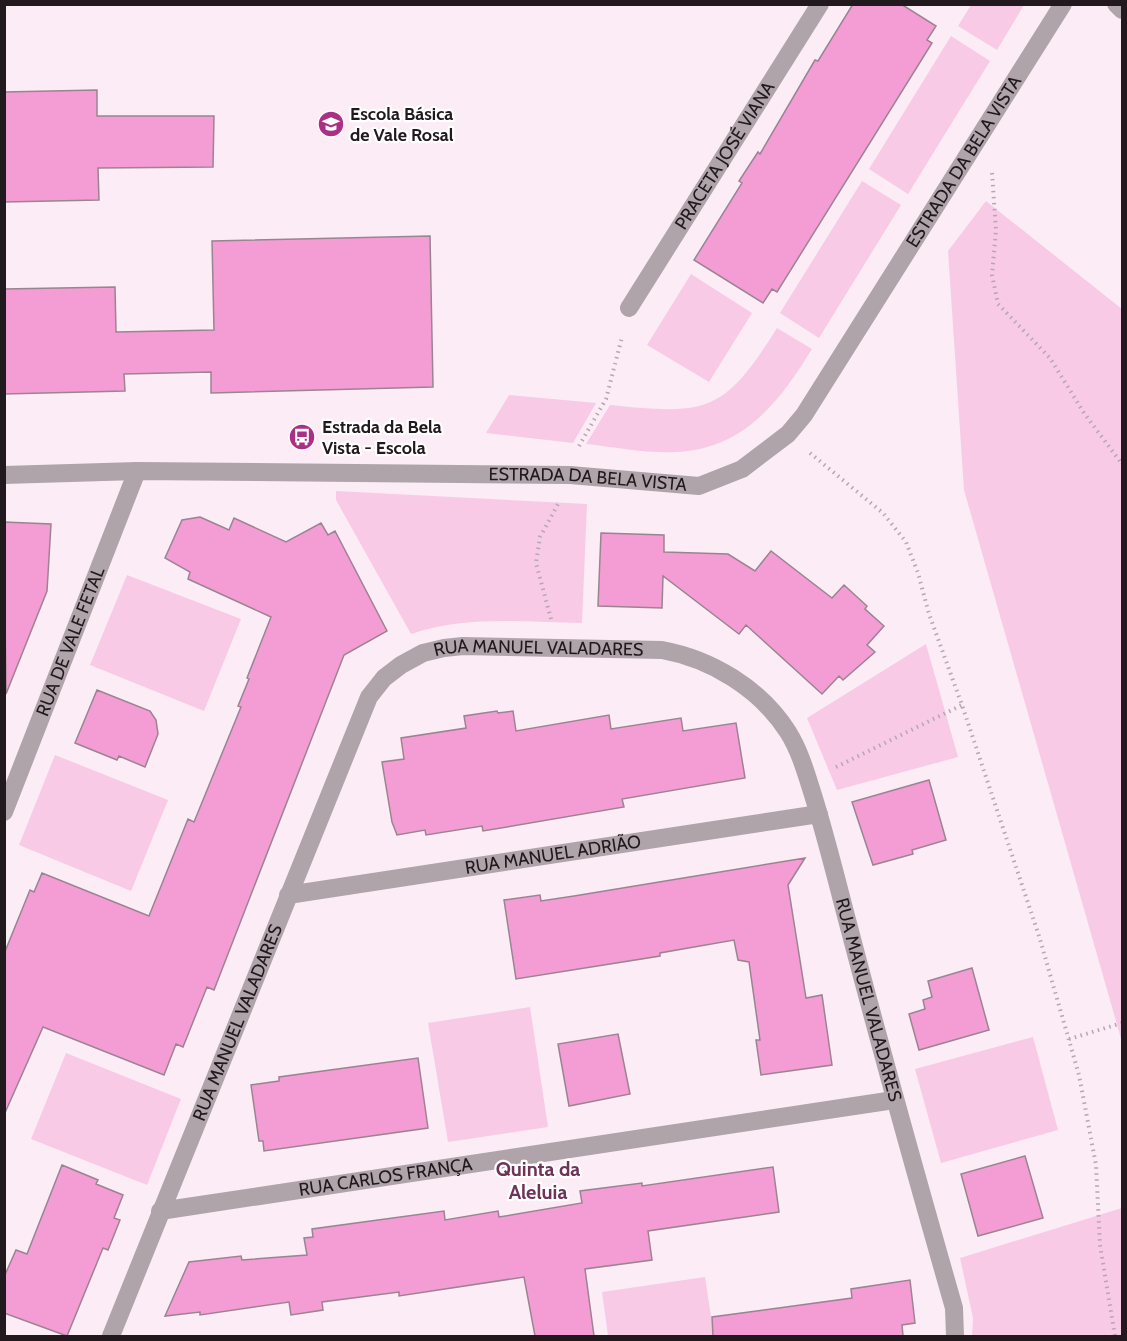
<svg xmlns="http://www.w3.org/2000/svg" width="1127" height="1341" viewBox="0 0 1127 1341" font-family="Cabin,sans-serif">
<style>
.green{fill:#f9cae6}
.building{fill:#f49dd4;stroke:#9b8491;stroke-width:1.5}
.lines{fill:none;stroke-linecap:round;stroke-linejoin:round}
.path{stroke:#b5a8b0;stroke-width:4;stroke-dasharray:1.5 4.5;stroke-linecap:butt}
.minor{stroke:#afa4aa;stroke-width:18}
.tertiary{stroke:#afa4aa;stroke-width:18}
.labels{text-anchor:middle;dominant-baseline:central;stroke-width:4.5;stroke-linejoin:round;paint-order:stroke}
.poi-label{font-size:18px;font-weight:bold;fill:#22191f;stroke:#fff;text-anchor:start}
.street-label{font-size:18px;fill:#22191f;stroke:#fff}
.neighbourhood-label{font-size:20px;font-weight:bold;fill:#6f335a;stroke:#fff}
</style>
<rect width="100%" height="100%" fill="#fcecf5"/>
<!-- green -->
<path class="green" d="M971 5H1024L997 50 958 26Z
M951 36 990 61 908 194 869 169Z
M862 181 901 205 819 338 780 313Z
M986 201 1122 309V1042L964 490 948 251Z
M691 274 752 313 709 382 647 345Z
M777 328 812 349C780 401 745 448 678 452 648 454 616 447 586 444L610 405C707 415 724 413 777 328Z
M509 395 596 403 573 443 486 433Z
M336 491 587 504 582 623C526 622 465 615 411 634L336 500Z
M127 575 241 619 204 711 90 665Z
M926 644 958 757 837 790 807 718Z
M55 755 168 800 131 891 19 845Z
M530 1007 548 1127 448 1142 428 1023Z
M1033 1037 1058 1130 941 1163 915 1069Z
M66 1053 181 1099 147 1185 31 1139Z
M1122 1208V1336H972L973 1318 960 1258Z
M705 1277 714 1336H608L602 1292Z"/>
<!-- building -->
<path class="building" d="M853 4H901L936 26 927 40 932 43 777 292 772 289 763 303 694 260 742 183 739 181 758 152 760 154 815 60 818 61Z
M97 90V116H214L213 167 98 168 99 200 4 202V92Z
M430 236 433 387 211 393V372L124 374 125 391 4 394V289L115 287 116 332 214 330 212 241Z
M200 517 229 530 234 518 286 542 321 523 328 535 335 531 387 631 344 655 214 990 207 987 183 1047 176 1044 164 1075 43 1027 4 1115V954L30 890 34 892 42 873 149 916 188 819 194 822 241 707 238 706 249 679 247 678 271 617 188 579 190 572 165 558 182 520Z
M4 522 51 524 47 591 6 694Z
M601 533 664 535V552L728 554 755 571 771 551 832 598 844 585 867 606 865 609 884 626 867 645 875 652 843 680 839 676 822 694 746 625 739 634 663 576 662 608 598 606Z
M97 690 150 711 156 720 158 734 145 767 119 756 117 760 75 743Z
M497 711 498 713 513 711 516 731 609 715 611 729 681 718 683 731 736 723 745 778 622 799 624 807 483 831 482 826 426 835 425 830 397 835 392 822 382 762 404 759 401 738 466 728 464 716Z
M929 780 946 840 912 850 913 854 873 865 852 802Z
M805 858 788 885 806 998 822 995 832 1065 761 1075 756 1040H760L749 962 738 960 734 940 660 953V956L516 979 504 900 540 895 541 901 574 896Z
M972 968 989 1030 919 1050 909 1014 925 1009 923 1000 932 997 928 981Z
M618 1034 630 1094 569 1106 558 1044Z
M418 1058 428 1128 264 1151 263 1141H259L251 1085 279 1081V1077Z
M1025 1156 1043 1218 978 1236 961 1174Z
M62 1165 98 1180 96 1184 123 1195 114 1218 120 1220 108 1250 103 1248 67 1336 4 1313V1277L16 1250 27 1254Z
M773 1167 779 1212 648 1231 652 1260 585 1269 594 1336H535L524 1277 399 1296V1292L322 1302 323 1310 291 1315 289 1302 200 1315V1312L165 1316 189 1262 241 1256 242 1260 307 1255 304 1238 313 1237 312 1229 444 1211 445 1220 498 1211 499 1217 582 1203 580 1191 642 1183V1186Z
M910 1280 915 1323 902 1325 903 1336H713L712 1317 852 1298 851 1289Z"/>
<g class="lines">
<!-- path -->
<path class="path" d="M992 173 996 230 992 275 998 304 1050 358 1084 413 1122 464
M579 446 606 399 622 337
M810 453 883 513 906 542 918 573 929 614 962 705 1039 936 1079 1075 1096 1165 1100 1245 1115 1336
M551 619 536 563 540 537 558 504
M836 767 962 705
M1069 1039 1122 1023"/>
<!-- minor -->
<g class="minor">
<path d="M1116 4 1122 10"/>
<path id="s1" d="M629 308 820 4"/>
<path id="s2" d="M4 812 137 471"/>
<path id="s3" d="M288 895 819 814"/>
<path id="s4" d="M160 1211 894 1100"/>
<path id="s5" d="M111 1336 369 697 384 678 401 665 423 653 444 648 463 646 662 650C711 659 760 688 788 732 800 751 806 773 813 795 827 840 838 886 850 931 883 1057 918 1182 954 1308L955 1336"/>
</g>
<!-- tertiary -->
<path class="tertiary" id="s6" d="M4 475 137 471 570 475 699 486 742 469 788 434 804 415 1063 4"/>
</g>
<!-- icons -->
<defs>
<symbol id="school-disc" viewBox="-11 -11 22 22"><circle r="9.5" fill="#a93085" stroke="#fff"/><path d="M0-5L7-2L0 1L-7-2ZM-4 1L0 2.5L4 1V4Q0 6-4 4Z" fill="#fff"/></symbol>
<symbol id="bus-disc" viewBox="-11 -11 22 22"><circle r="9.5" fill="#a93085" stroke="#fff"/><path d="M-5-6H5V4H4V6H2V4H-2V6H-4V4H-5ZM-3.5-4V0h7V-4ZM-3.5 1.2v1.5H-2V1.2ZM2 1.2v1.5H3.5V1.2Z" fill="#fff"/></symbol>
</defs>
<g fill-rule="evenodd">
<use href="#school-disc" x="316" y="109" width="30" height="30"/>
<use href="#bus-disc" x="287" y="422" width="30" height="30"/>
</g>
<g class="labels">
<!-- poi labels -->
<g class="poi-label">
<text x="350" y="114">Escola Básica<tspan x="350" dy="21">de Vale Rosal</tspan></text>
<text x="322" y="427">Estrada da Bela<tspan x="322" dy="21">Vista - Escola</tspan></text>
</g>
<!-- street labels -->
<g class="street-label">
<text stroke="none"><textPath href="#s1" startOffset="180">PRACETA JOSÉ VIANA</textPath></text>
<text stroke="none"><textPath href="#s6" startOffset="1124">ESTRADA DA BELA VISTA</textPath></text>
<text stroke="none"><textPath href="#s6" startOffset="584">ESTRADA DA BELA VISTA</textPath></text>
<text stroke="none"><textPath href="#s2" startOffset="183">RUA DE VALE FETAL</textPath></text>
<text stroke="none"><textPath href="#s5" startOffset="876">RUA MANUEL VALADARES</textPath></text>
<text stroke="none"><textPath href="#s3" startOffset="268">RUA MANUEL ADRIÃO</textPath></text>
<text stroke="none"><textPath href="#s5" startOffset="1434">RUA MANUEL VALADARES</textPath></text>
<text stroke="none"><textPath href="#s5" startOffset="338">RUA MANUEL VALADARES</textPath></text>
<text stroke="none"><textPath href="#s4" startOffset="228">RUA CARLOS FRANÇA</textPath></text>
</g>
<!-- neighbourhood labels -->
<g class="neighbourhood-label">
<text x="538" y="1169">Quinta da<tspan x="538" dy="23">Aleluia</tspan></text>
</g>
</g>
<!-- border -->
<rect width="1127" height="1341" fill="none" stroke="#22191f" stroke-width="12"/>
</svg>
